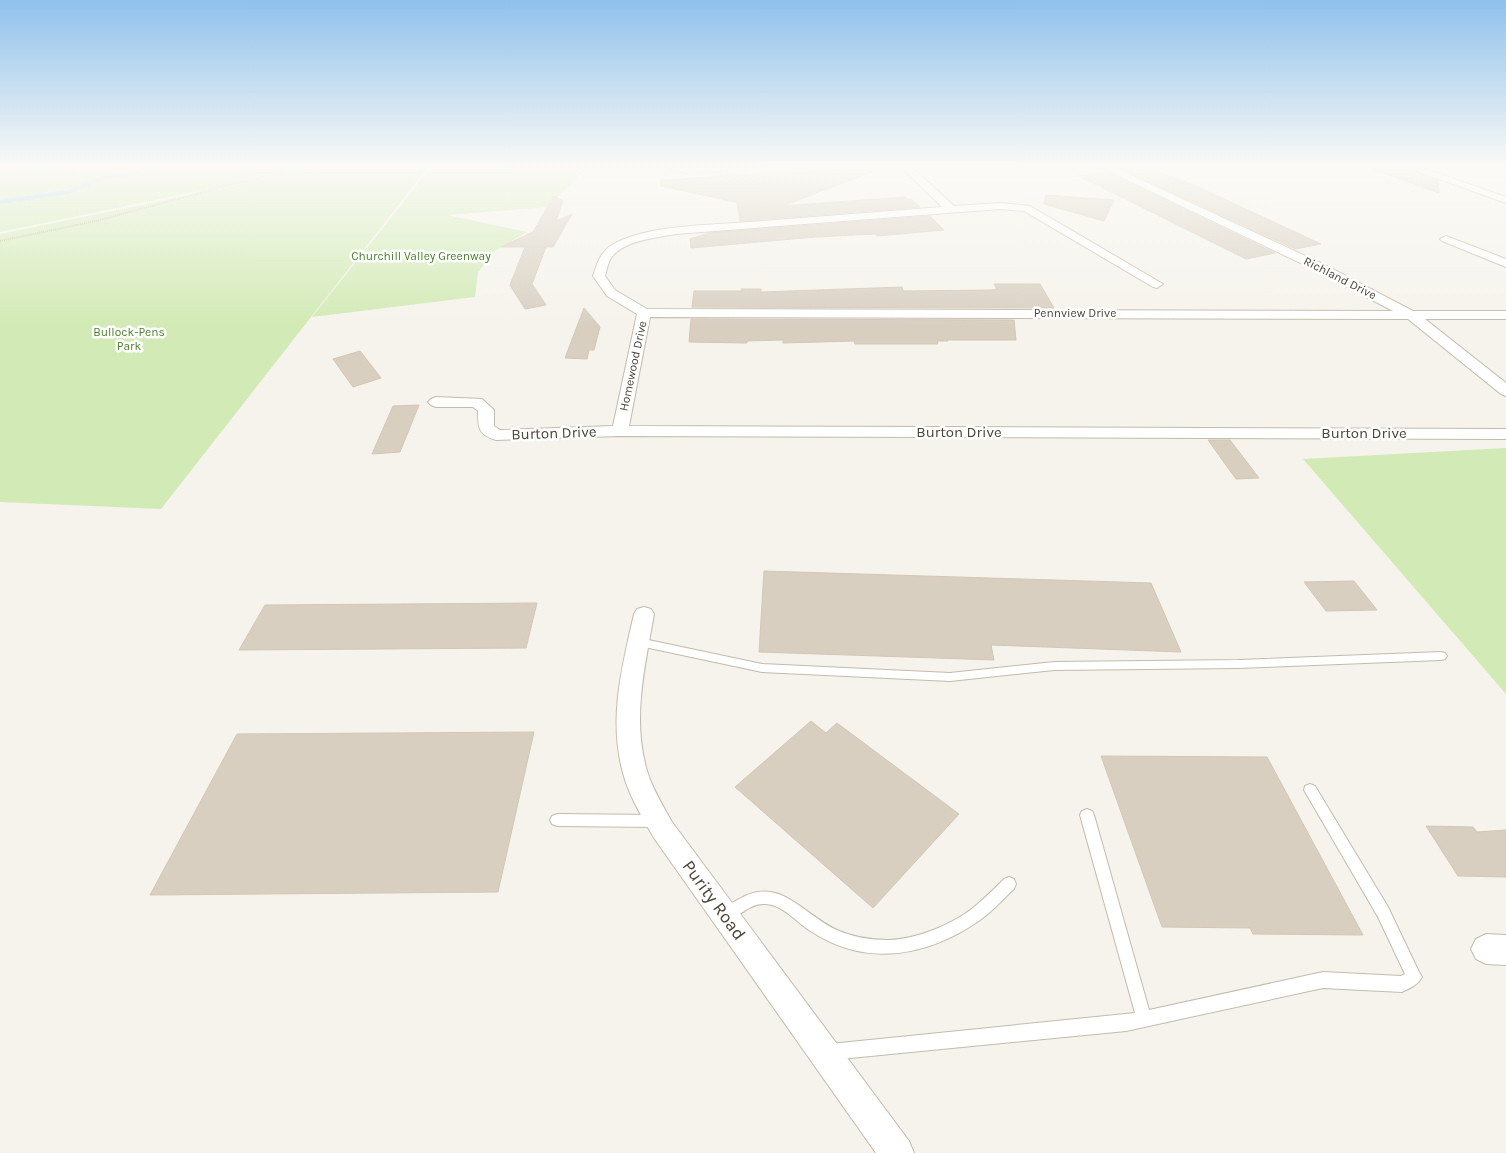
<svg xmlns="http://www.w3.org/2000/svg" width="1506" height="1153" viewBox="0 0 1506 1153" font-family="Karla,sans-serif">
<style>
.green{fill:#d2eab5}
.lines{fill:none;stroke-linecap:round;stroke-linejoin:round}
.stream{stroke:#a9d4f2;stroke-width:4}
.building{fill:#d8cfc1;stroke:#d3c7b4}
.service-casing{stroke:#c2bbae;stroke-width:2}
.minor-casing{stroke:#c2bbae;stroke-width:2}
.path{stroke:#c4b79f;stroke-width:2;stroke-dasharray:1 1;stroke-linecap:butt}
.service{fill:#fff;fill-rule:evenodd}
.minor{fill:#fff;fill-rule:evenodd}
.labels{text-anchor:middle;dominant-baseline:central;stroke-width:5;stroke-linejoin:round;paint-order:stroke}
.far-park-label{font-size:12px;fill:#4a7f2a;stroke:#fff}
.far-street-label{font-size:12px;fill:#4b4439;stroke:#fff}
.street-label{font-size:15px;fill:#4b4439;stroke:#fff}
.near-street-label{font-size:18px;fill:#4b4439;stroke:#fff}
</style>
<rect width="100%" height="100%" fill="#f6f3ec"/>
<!-- green -->
<path class="green" d="M0 166H321L0 232Z
M330 166H429L161 509 0 502V234Z
M432 166H589L548 207 447 215 527 232 495 251 478 272 475 297 312 317Z
M1506 448V694L1303 459Z"/>
<g class="lines">
<!-- stream -->
<path class="stream" d="M0 202 68 192 104 178 162 166"/>
</g>
<!-- building -->
<path class="building" d="M1144 166 1196 186 1321 244 1295 249 1122 169Z
M1373 166H1401L1438 181 1439 193 1372 169Z
M871 167 872 172 782 206 905 197 907 199H911L920 207 740 221 737 203H740L661 186V180Z
M1106 172 1275 253 1246 259 1079 176Z
M1046 195 1114 200 1104 221 1044 204Z
M554 196 563 201 556 221 572 214 553 247H546L532 284 546 305 525 309 510 285 525 247H501L533 232Z
M930 216 944 230 877 236 875 234 815 237 691 248 690 239 709 233Z
M994 284H1040L1054 308 692 307 694 291H742L741 289H761V292L902 287 903 291 992 290 997 289Z
M584 308 600 327 594 350H589L587 359 565 358Z
M691 319 1014 320 1016 340H947L948 341H937L938 344H855L854 341 783 343V340L747 341V343L689 342Z
M360 351 381 378 353 387 333 359Z
M419 405 400 452 372 454 393 406Z
M1208 440H1230L1259 478 1236 479Z
M764 571 1151 583 1181 652 991 645 994 660 759 652Z
M1354 581 1377 610 1326 611 1304 582Z
M537 603 526 648 239 650 265 605Z
M811 721 826 733 837 723 959 814 873 908 735 787Z
M534 732 498 892 150 895 237 734Z
M1101 756 1267 757 1363 935 1253 934 1250 928 1162 927Z
M1426 826 1473 827 1477 832 1506 830V877L1458 876Z"/>
<g class="lines">
<defs>
<path id="service" d="M639 638 762 664 950 673 1054 662 1238 660 1441 652 1445 653 1447 656 1445 659 1441 660 1238 668 1054 670 950 681 762 672 635 645 634 642 635 639Z
M1310 784 1315 786 1388 907 1419 972 1422 977C1418 985 1410 988 1402 992L1323 988 1126 1031 830 1060 824 1058 822 1052 824 1046 830 1044 1135 1013 1080 815 1082 811 1087 809 1092 811 1094 815 1149 1010 1323 972 1401 976 1405 974 1378 917 1304 790 1305 786Z
M557 814 656 815 661 817 663 821 661 825 656 827 557 826 552 824 550 820 552 816Z
M1009 877 1014 879 1016 884 1014 889C1003 899 993 911 980 920 929 956 867 968 812 932 797 923 782 903 763 904 749 904 739 917 726 922L721 920 719 915C722 907 732 903 739 899 780 875 802 914 837 930 852 937 871 940 889 940 917 939 951 925 973 908 984 899 994 889 1004 879Z"/>
<path id="minor" d="M674 166H750L745 169 689 173 671 171V167Z
M900 166H911L954 206 1000 203 1030 206 1163 284 1157 288 1153 287 1024 211 1000 209 676 234C656 238 621 240 610 260 607 265 607 271 605 276L615 290 647 309 1393 311 1315 270 1098 166H1111L1323 264 1413 311H1506V319H1425L1506 383V396L1501 394 1408 319 650 317 629 426 1506 429V439L620 436 496 440C478 435 478 427 478 411L473 407H436L431 405 428 402 431 399 436 397 482 399 494 410V426L500 430 613 426 637 314 607 296 593 276C597 264 600 252 612 245 645 225 711 225 750 222 814 217 878 212 942 207Z
M1403 166H1417L1506 197V203Z
M1446 236 1506 259V267L1442 241 1440 239Z
M644 607 651 609 654 614C645 667 631 721 648 774 654 791 663 806 672 822L909 1141 914 1153H876L654 838C642 817 629 796 623 773 608 719 622 667 634 614L637 609Z
M1486 934 1506 935V965L1486 964 1476 959 1471 949 1476 939Z"/>
</defs>
<!-- service casing -->
<use href="#service" class="service-casing"/>
<!-- minor casing -->
<use href="#minor" class="minor-casing"/>
<!-- path -->
<path class="path" d="M24 166C42 183 76 170 97 166
M0 241 100 220 221 187 324 166"/>
<!-- service -->
<use href="#service" class="service"/>
<!-- minor -->
<use href="#minor" class="minor"/>
</g>
<!-- sky -->
<linearGradient id="sky" x2="0" y2="1"><stop stop-color="#8fc1ec"/><stop offset="0.51" stop-color="#fbfaf6"/><stop offset="1" stop-color="#fbfaf6" stop-opacity="0"/></linearGradient>
<rect width="1506" height="327" fill="url(#sky)"/>
<g class="labels">
<!-- far-park labels -->
<g class="far-park-label">
<text x="421" y="256">Churchill Valley Greenway</text>
<text x="129" y="332">Bullock-Pens<tspan x="129" dy="14">Park</tspan></text>
</g>
<!-- far-street labels -->
<g class="far-street-label">
<text transform="translate(1340 278) rotate(27)">Richland Drive</text>
<text x="1075" y="313">Pennview Drive</text>
<text transform="translate(633 366) rotate(-78)">Homewood Drive</text>
</g>
<!-- street labels -->
<g class="street-label">
<text x="959" y="432">Burton Drive</text>
<text transform="translate(554 433) rotate(-2)">Burton Drive</text>
<text x="1364" y="433">Burton Drive</text>
</g>
<!-- near-street labels -->
<g class="near-street-label">
<text transform="translate(714 900) rotate(54)">Purity Road</text>
</g>
</g>
</svg>
